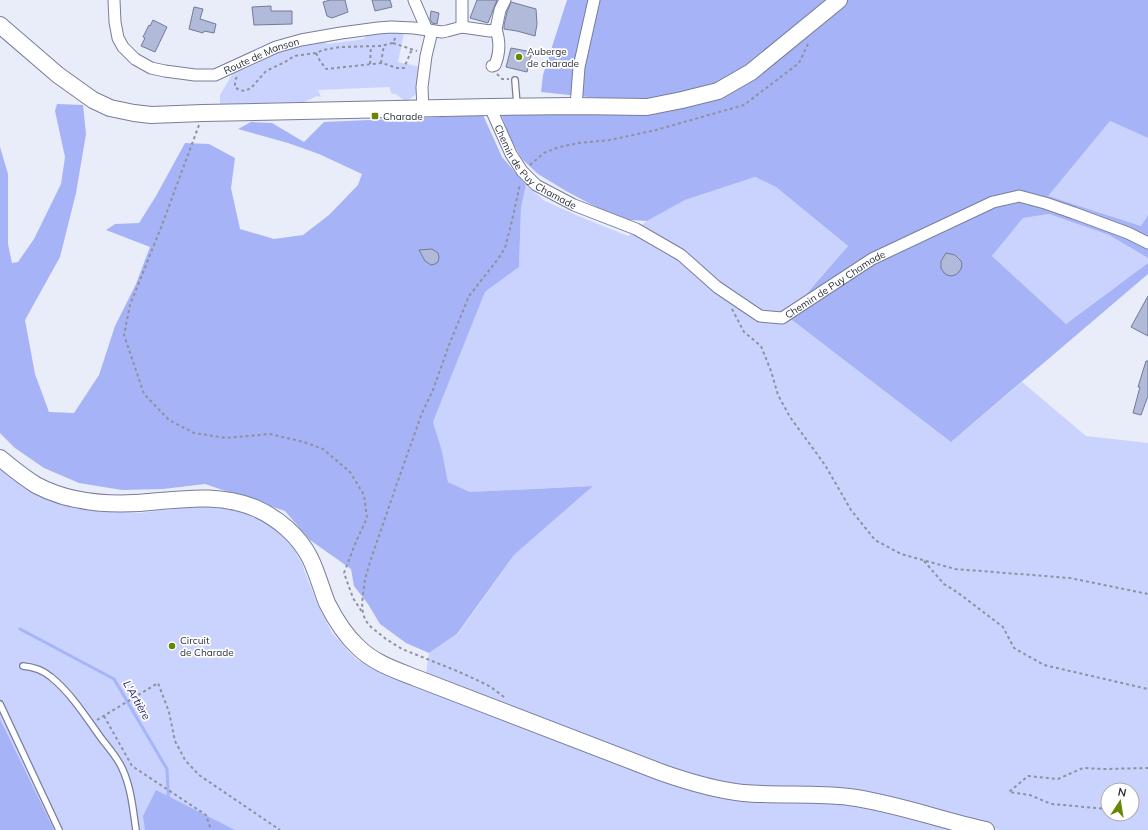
<svg xmlns="http://www.w3.org/2000/svg" width="1148" height="830" viewBox="0 0 1148 830" font-family="Mulish,sans-serif">
<style>
.green{fill:#cad3fd;fill-rule:evenodd}
.forest{fill:#a6b3f7}
.lines{fill:none;stroke-linecap:round;stroke-linejoin:round}
.stream{stroke:#a6b4f8;stroke-width:3}
.building{fill:#b2bada;stroke:#737a98}
.lane-casing{stroke:#777e9c;stroke-width:8}
.street-casing{stroke:#777e9c;stroke-width:13}
.secondary-casing{stroke:#777e9c;stroke-width:18}
.path{stroke:#8e919e;stroke-width:2;stroke-dasharray:3 3;stroke-linecap:butt}
.lane{stroke:#fff;stroke-width:5.5}
.street{stroke:#fff;stroke-width:11}
.secondary{stroke:#fff;stroke-width:16}
.poi-dot{fill:#658703;stroke:#fff;stroke-width:1.5}
.labels{text-anchor:middle;dominant-baseline:central;stroke-width:3.5;stroke-linejoin:round;paint-order:stroke}
.poi-label{font-size:10px;fill:#2b2e3b;stroke:#fff;text-anchor:start}
.street-label{font-size:10px;fill:#2b2e3b;stroke:#fff}
.water-label{font-size:11px;font-style:italic;fill:#1f1f6b;stroke:#fff}
</style>
<rect width="100%" height="100%" fill="#e9ecf9"/>
<!-- green -->
<path class="green" d="M380 31 404 33 398 62 420 67 419 92 406 102 396 94H392L389 87 318 90 321 97 317 96 304 102 220 104V95L236 68 283 48 319 40 328 44 364 39 366 36Z
M1110 121 1148 138V215L1141 226 1047 196Z
M755 177 776 187 848 246 787 315 951 442 1022 382 1086 436 1148 443V830H999L868 800 731 791 425 681 429 653 458 634 514 555 593 486 470 492 448 482 442 451 433 422 485 292 519 267 521 208 526 185 545 201 583 218 628 236 647 221 685 200ZM1108 790H1132V814H1108Z
M1049 214 1109 235 1148 258V263L1066 324 992 256 1023 218Z
M0 468 15 481 47 499 73 508 140 513 193 506H218L250 514 272 526 293 548 301 562 318 605 332 633 356 659 386 675 681 787 828 802 864 808 953 830H0Z"/>
<!-- forest -->
<path class="forest" d="M567 0H1148V138L1110 121 1048 196 1141 226 1148 215V258L1109 235 1049 214 1023 218 992 256 1066 324 1148 263V274L951 442 787 316 848 246 776 187 755 177 685 200 647 221 629 220 598 208 566 191 538 174 522 159 510 138 501 114 617 100 541 92 543 75Z
M57 104 83 105 86 134 76 193 60 257 25 320 35 374 49 412 74 413 99 375 115 326 136 284 150 247 106 230 115 224 139 223 156 196 185 143 209 144 235 158 231 188 240 229 274 239 303 235 329 215 358 185 362 174 319 154 288 143 238 129 251 122 272 123 304 142 324 122 483 115 502 157 526 185 521 208 519 267 485 292 433 422 442 451 448 482 470 492 593 486 514 555 457 634 429 653 406 643 380 624 368 604 354 586 351 569 310 540 285 511 205 484 163 489 122 490 79 483 44 468 15 448 0 433V147L8 174V244L12 263 18 262 34 239 61 184 65 157 55 111Z
M0 719 54 830H0Z
M156 790 235 830H145L143 816Z"/>
<g class="lines">
<!-- stream -->
<path class="stream" d="M600 71 611 52 640 11 664 0
M20 629 114 679 167 769 169 810 166 830"/>
</g>
<!-- building -->
<path class="building" d="M330 0H345L348 12 332 18 327 16 323 2Z
M372 0H390L392 7 375 11Z
M477 0H497L488 23 470 18Z
M511 2 536 9 537 24 535 36 517 31 504 29V25L507 12Z
M271 6V11H292V24L254 25 252 7Z
M194 7 203 9 200 19 216 24 214 33 204 31 203 33 189 29Z
M431 11 439 13 437 24 432 23 430 19Z
M153 20 167 27 155 52 141 46 145 38 143 37 149 25 150 26Z
M511 48 532 52 527 72 506 67Z
M432 249 438 253 439 257 438 262 435 264 431 265 425 261 419 250Z
M946 253 955 255 961 261 962 264 961 269 958 273 955 275 951 276 947 275 944 273 941 268V261Z
M1148 296V336L1131 327Z
M1146 361H1148V396L1141 415 1133 413 1140 387H1138Z"/>
<g class="lines">
<defs>
<path id="lane" d="M515 80 517 105
M23 666C34 667 43 670 51 677 71 693 86 717 101 738 108 747 117 757 122 768 131 787 133 809 136 830
M0 704 59 830"/>
<g id="street">
<path id="s1" d="M114 0 115 22 118 38 123 47 135 59 151 68 165 71 195 75H215L276 47 301 40 341 33 378 28 391 27 414 28 442 32 447 31 462 27V0"/>
<path d="M414 0 427 30"/>
<path d="M462 27 490 31 496 29 500 10 505 0"/>
<path d="M492 66 495 65C500 52 500 42 496 29"/>
<path d="M576 106 579 67 594 0"/>
<path id="s2" d="M490 107 511 154 522 171 536 185 574 205 636 229 681 255 717 287 760 316 782 318 872 259 993 202 1019 196 1045 203 1074 213 1128 233 1148 243"/>
<path d="M423 109 422 87 426 56 432 31"/>
</g>
<path id="secondary" d="M0 25 58 75 93 100 110 108 134 113 151 115 203 113 490 107 576 106 647 107 682 100 718 91 751 72 839 0
M0 458C11 467 23 477 36 485 73 505 119 506 160 501 192 498 224 495 255 508 278 518 299 536 310 558 317 572 321 588 327 603 335 619 345 635 358 647 374 663 396 670 416 678L663 773C689 782 715 790 743 793 778 796 814 793 849 797 895 803 940 820 986 830"/>
</defs>
<!-- lane casing -->
<use href="#lane" class="lane-casing"/>
<!-- street casing -->
<use href="#street" class="street-casing"/>
<!-- secondary casing -->
<use href="#secondary" class="secondary-casing"/>
<!-- path -->
<path class="path" d="M393 43 417 51
M316 53 320 61 326 69 382 63 397 68H404L412 49
M381 63 384 45
M370 64 371 46
M497 74 502 79H509
M237 77 235 80V87L239 90 245 91 251 88 266 71 285 62 294 56 316 53 323 50 340 47 381 46 393 43 396 36
M199 125 162 225 130 305 124 335 144 394 169 420 194 433 226 438 270 434 304 442 323 449 350 472 364 495 367 518 355 544 344 573 353 598 362 612
M530 165 544 153 559 147 579 143 610 140 656 130 744 105 799 63 809 42
M732 309 744 332 761 346 771 371 778 395 790 417 825 465 851 510 875 540 901 554 955 569 1070 578 1148 594
M924 561 944 584 957 592 1003 627 1014 648 1044 665 1148 689
M504 697 491 687 475 679 457 671 402 649 386 639 371 627 366 621 363 614 362 603 365 579 371 559 395 489 422 413 433 390 449 345 469 296 498 259 505 248 512 221 520 184
M104 716 132 766 206 815 211 830
M97 720 158 683 169 712 175 741 185 760 199 775 280 830
M1108 809 1051 804 1030 795 1009 792 1028 776 1058 779 1083 768 1105 769 1148 768"/>
<!-- lane -->
<use href="#lane" class="lane"/>
<!-- street -->
<use href="#street" class="street"/>
<!-- secondary -->
<use href="#secondary" class="secondary"/>
</g>
<!-- markers -->
<g class="poi-dot">
<circle cx="519" cy="57" r="4"/>
<rect x="371" y="112" width="8" height="8" rx="2"/>
<circle cx="172" cy="646" r="4"/>
</g>
<g class="labels">
<!-- poi labels -->
<g class="poi-label">
<text x="527" y="51">Auberge<tspan x="527" dy="12">de charade</tspan></text>
<text x="383" y="116">Charade</text>
<text x="180" y="640">Circuit<tspan x="180" dy="12">de Charade</tspan></text>
</g>
<!-- street labels -->
<g class="street-label">
<text stroke="none"><textPath href="#s1" startOffset="199">Route de Manson</textPath></text>
<text stroke="none"><textPath href="#s2" startOffset="78">Chemin de Puy Chamade</textPath></text>
<text stroke="none"><textPath href="#s2" startOffset="438">Chemin de Puy Chamade</textPath></text>
</g>
<!-- water labels -->
<g class="water-label">
<text transform="translate(137 700) rotate(60)">L'Artière</text>
</g>
</g>
<!-- north arrow -->
<g transform="translate(1120 802) rotate(12)"><circle r="19" fill="#ffffff" stroke="#aaabb1"/>
<path d="M0-3L7 15L0 10L-7 15Z" fill="#658703"/>
<text y="-6" font-size="11" font-weight="bold" text-anchor="middle" fill="#2b2e3b">N</text>
</g>
</svg>
